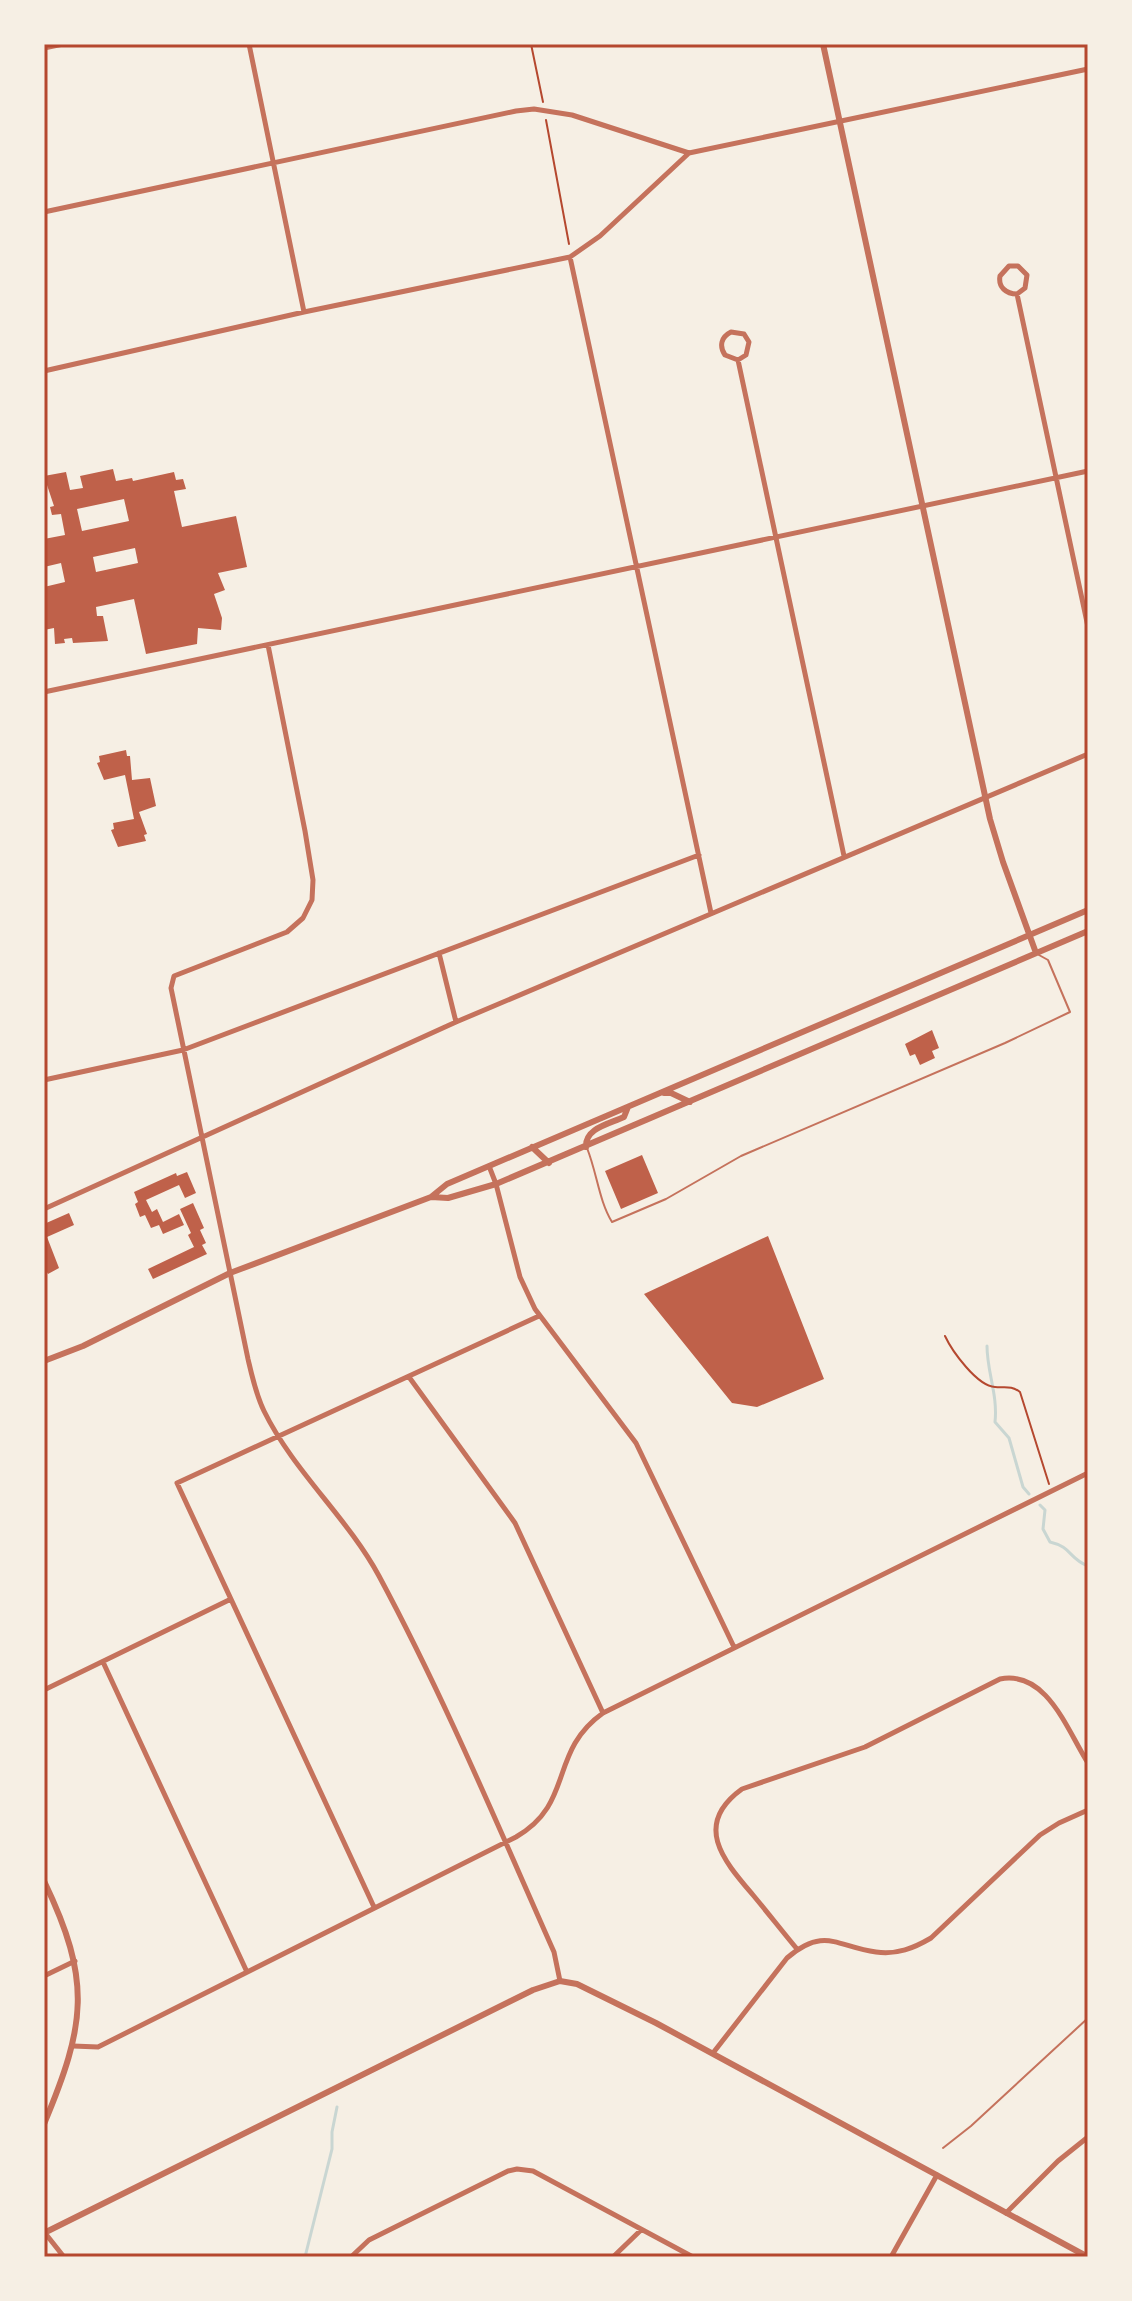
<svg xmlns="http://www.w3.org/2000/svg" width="1132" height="2301" viewBox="0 0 1132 2301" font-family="'Work Sans',sans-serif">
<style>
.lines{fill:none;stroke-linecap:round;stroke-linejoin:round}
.stream{stroke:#c9d6d2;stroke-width:3}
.building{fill:#bf614a;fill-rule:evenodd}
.path{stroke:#b5482f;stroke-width:2}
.service{stroke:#c5725c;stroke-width:2}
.minor{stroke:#c5725c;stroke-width:5}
.tertiary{stroke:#c5725c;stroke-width:6}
.neatline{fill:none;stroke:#b5482f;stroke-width:3}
</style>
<rect width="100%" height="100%" fill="#f6efe4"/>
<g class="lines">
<!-- stream -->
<path class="stream" d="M987 1346C987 1372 998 1395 995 1422L1009 1438 1023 1487 1029 1494
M1040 1505 1045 1510 1043 1529 1050 1542C1072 1547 1069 1559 1088 1566
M305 2257 332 2149V2132L337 2107"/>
</g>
<!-- building -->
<path class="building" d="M113 469 116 481 132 478 133 481 174 472 176 480 183 479 186 489 174 491 182 527 236 516 247 567 218 573 225 590 214 594 222 618 221 630 198 628 197 644 146 654 134 599 96 607 97 616H103L108 641 73 643 72 638 64 639 65 643 55 644 54 628 44 630V587L65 582 61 563 44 567V539L65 535 61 514 52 515 50 507 54 506 44 476 66 472 70 490 83 488 80 476ZM124 499 129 521 82 531 77 509ZM135 548 138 563 96 572 93 557Z
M126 750 127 756H130L132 780 150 778 156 806 139 812 147 834 144 835 146 841 118 847 111 830 114 829 113 823 134 819 125 775 104 780 97 763 100 762 99 756Z
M932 1030 939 1048 932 1051 935 1058 920 1065 915 1054 910 1056 905 1044Z
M642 1155 658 1193 621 1209 605 1171Z
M187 1172 196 1193 185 1198 179 1185 146 1200 152 1212 157 1209 163 1222 179 1214 184 1225 163 1234 159 1225 151 1228 145 1215 140 1217 135 1204 138 1202 134 1192 176 1173 177 1176Z
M193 1203 204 1228 200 1230 206 1243 202 1245 207 1254 153 1279 148 1269 194 1247 188 1235 191 1233 180 1209Z
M69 1213 74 1225 47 1237 59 1268 48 1274 44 1267V1224Z
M768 1236 824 1379 757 1407 732 1403 644 1294Z"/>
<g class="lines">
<!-- path -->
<path class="path" d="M531 44 543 102
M546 120 569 244
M945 1336C952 1351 977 1386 995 1387 1005 1388 1011 1385 1020 1392L1049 1484"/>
<!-- service -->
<path class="service" d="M587 1148C597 1173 599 1201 612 1222L666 1199 741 1156 1005 1043 1070 1012 1048 960 1039 955
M943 2148 971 2126 1088 2018"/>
<!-- minor -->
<path class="minor" d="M249 44 304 312
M44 48 63 44
M44 212 516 111 534 109 572 115 689 153 1088 69
M570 257 711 913
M1017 294C1006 294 998 287 1000 276L1009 266H1018L1027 275 1025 288 1017 294 1088 627
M738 360 725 355C719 346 721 337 731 332L744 334 749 342 746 355 738 360 844 856
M44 371 304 312 570 257 600 236 689 153
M268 645 305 831 313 880 312 900 303 918 287 932 174 976 171 988 248 1359C252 1376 256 1395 264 1411 294 1472 347 1517 379 1576 444 1697 498 1826 554 1952L560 1981
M44 692 1088 471
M439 953 456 1022
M44 1080 183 1050 699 855
M489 1166 496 1184 520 1277 535 1309 636 1443 734 1647
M44 1209 456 1022 1088 754
M409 1377 515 1523 603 1713
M103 1662 247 1972
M44 1690 231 1599
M374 1907 177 1483 539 1316
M797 1949C782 1931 768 1913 753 1895 724 1861 692 1825 742 1789L865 1747 1000 1679C1047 1670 1067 1730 1088 1763
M44 1976 75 1961
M73 2046 98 2047 516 1837C575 1803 548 1752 603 1713L1088 1473
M713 2053 787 1958C825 1926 837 1947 876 1952 897 1955 914 1948 931 1938L1040 1835 1059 1823 1088 1810
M1006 2213 1058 2161 1088 2137
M45 2233 64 2257
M351 2257 369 2240 508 2171 517 2169 533 2171 693 2257
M613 2257 641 2230
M891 2257 937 2175"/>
<!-- tertiary -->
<path class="tertiary" d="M823 44 990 819 1003 862 1036 953
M664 1093H671L690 1102
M532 1147 549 1163
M586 1147C585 1128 609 1124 624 1117L628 1107
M431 1197 448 1198 496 1184 1088 931
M44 1361 83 1346 230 1273 431 1197 447 1184 1088 910
M44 1881C92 1981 86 2024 44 2124
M44 2233 533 1990 560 1981 577 1984 656 2023 1088 2257"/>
</g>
<!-- border -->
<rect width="1132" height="2301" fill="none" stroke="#f6efe4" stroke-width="92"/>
<rect x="46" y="46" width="1040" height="2209" class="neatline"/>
</svg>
